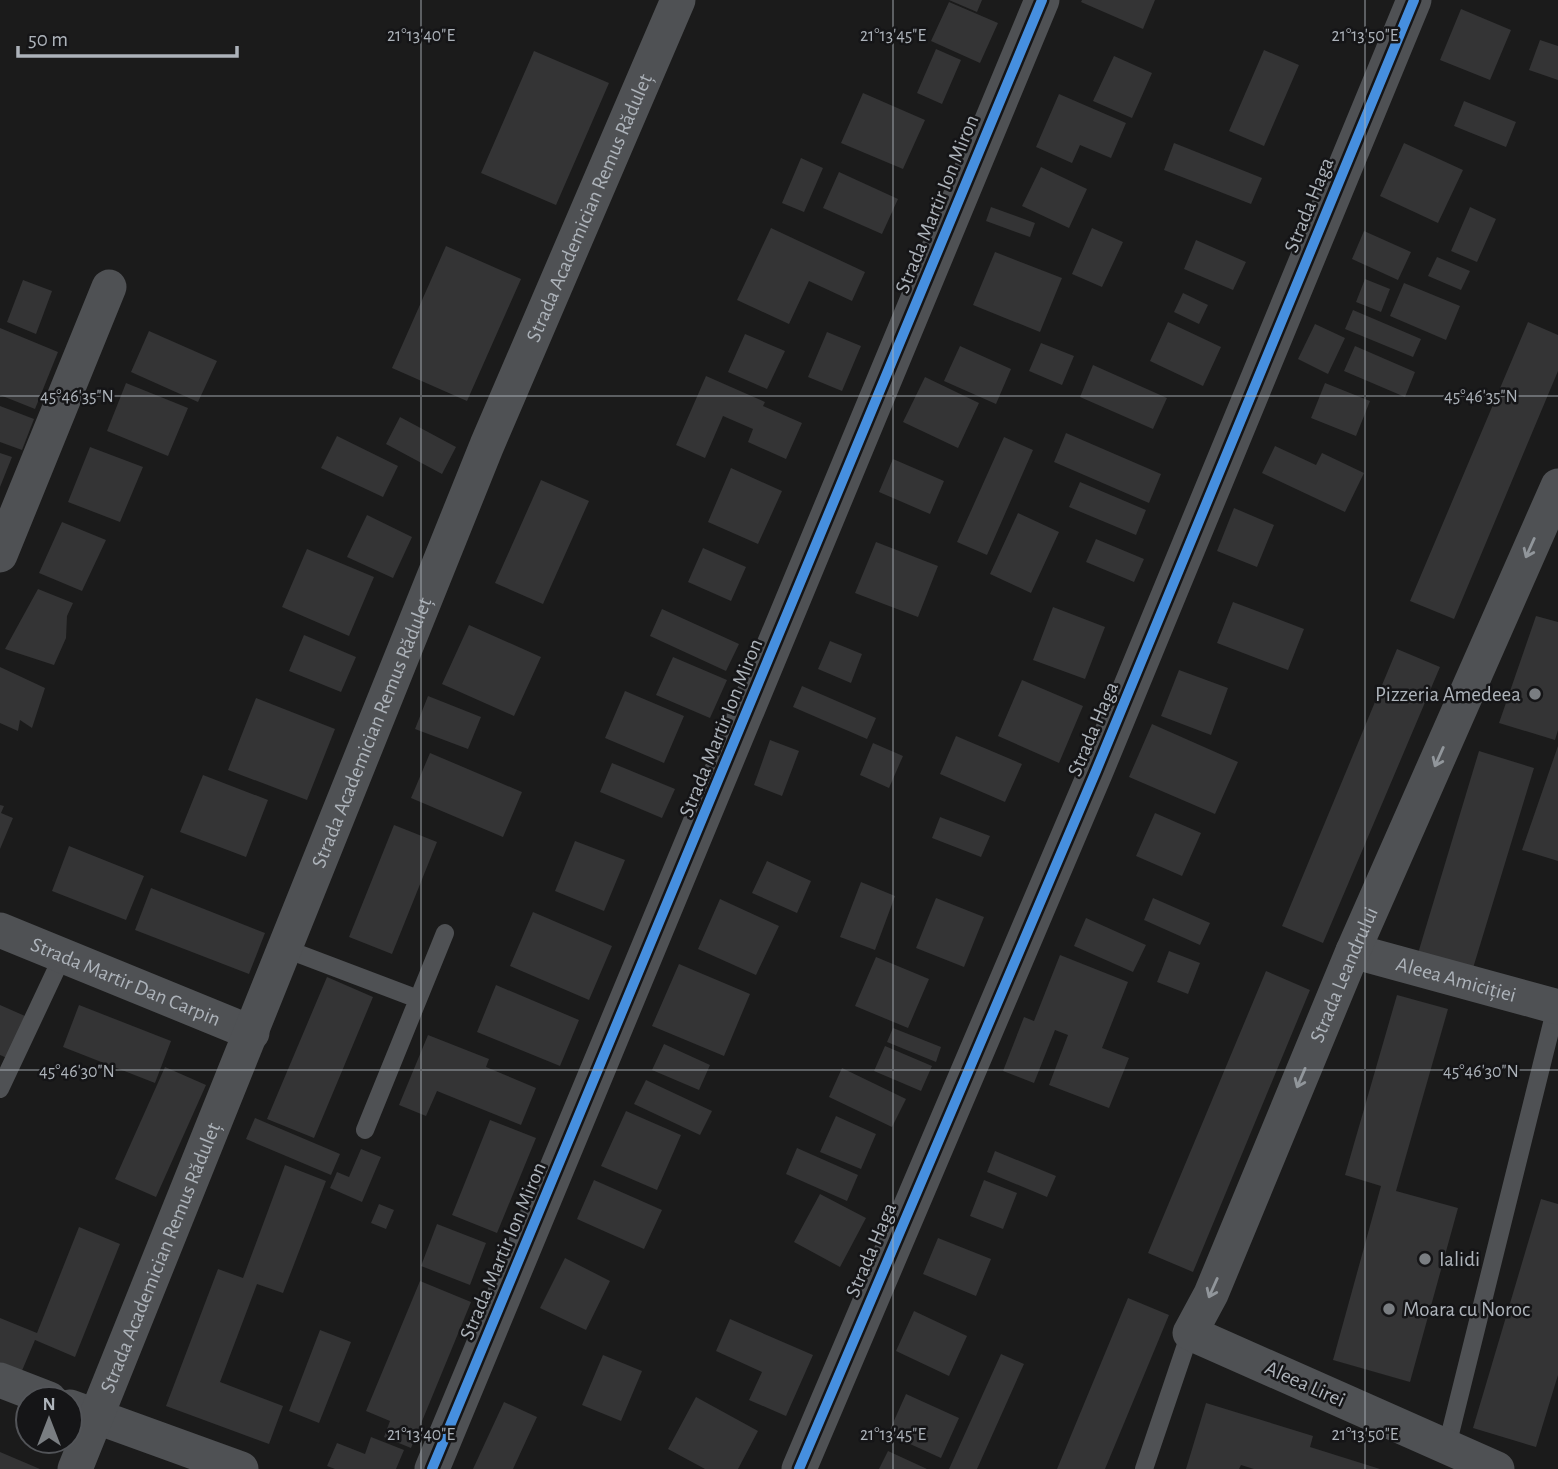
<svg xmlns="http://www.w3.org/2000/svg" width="1558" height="1469" viewBox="0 0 1558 1469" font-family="'Alegreya Sans',sans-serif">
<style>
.building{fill:#343435}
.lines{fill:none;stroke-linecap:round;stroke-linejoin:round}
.service{stroke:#4f5154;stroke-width:18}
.minor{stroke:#4f5154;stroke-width:35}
.cycleway-casing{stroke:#151517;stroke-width:15}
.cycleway{stroke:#468fdf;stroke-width:10}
.oneway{stroke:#91969b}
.ticks{fill:none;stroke:#adb3ba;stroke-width:2;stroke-opacity:0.45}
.poi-dot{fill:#7a7e82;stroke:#151517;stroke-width:2.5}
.labels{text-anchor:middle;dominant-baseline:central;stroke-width:5;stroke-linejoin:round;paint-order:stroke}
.street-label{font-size:21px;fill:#adb3ba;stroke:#151517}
.poi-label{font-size:21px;fill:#adb3ba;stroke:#151517;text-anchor:start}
.ticks-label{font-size:18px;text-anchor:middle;fill:#adb3ba;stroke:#151517;stroke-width:5;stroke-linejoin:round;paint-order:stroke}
</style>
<rect width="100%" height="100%" fill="#1b1b1b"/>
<!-- building -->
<path class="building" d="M949 0H982L977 12Z
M1082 0H1155L1143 29 1081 2Z
M949 2 998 23 980 63 931 41Z
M1461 9 1511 30 1490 80 1440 60Z
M1540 40 1558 46V80L1529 70Z
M936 49 961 60 942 104 917 93Z
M1264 50 1299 65 1264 146 1229 131Z
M534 51 609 83 556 205 481 173Z
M1114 56 1152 73 1132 118 1093 101Z
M863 93 925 120 903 169 841 143Z
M1059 94 1126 123 1111 158 1080 145 1072 163 1036 147Z
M1464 101 1516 122 1506 147 1454 126Z
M1174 143 1262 178 1251 204 1164 170Z
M1404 143 1463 170 1438 223 1380 196Z
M801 158 823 168 804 212 782 203Z
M1041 167 1087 189 1069 228 1022 206Z
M839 172 898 199 882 234 823 208Z
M991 207 1035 223 1030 237 986 221Z
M1470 207 1496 219 1477 262 1451 251Z
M771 228 865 272 852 301 809 281 789 324 737 300Z
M1092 228 1123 242 1102 287 1072 274Z
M1364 231 1411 252 1398 280 1352 259Z
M1196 240 1246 262 1233 290 1184 269Z
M446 246 521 279 467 401 392 368Z
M995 252 1062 278 1040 332 973 305Z
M1437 257 1470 271 1461 290 1428 276Z
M1365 279 1390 289 1381 312 1356 302Z
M23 280 52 291 36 334 7 322Z
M1404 283 1460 306 1446 340 1390 316Z
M1183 293 1208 305 1199 324 1174 312Z
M1353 310 1421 339 1413 357 1345 329Z
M1168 322 1221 347 1203 386 1150 361Z
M1528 322 1558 335V371L1454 619 1410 601Z
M1315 324 1345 338 1328 374 1298 359Z
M0 328 58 352 35 409 0 395Z
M149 331 217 361 198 402 131 372Z
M827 332 861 346 842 391 808 377Z
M745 334 785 351 767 389 728 372Z
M1041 343 1074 356 1062 385 1029 371Z
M960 346 1011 369 996 404 944 381Z
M1355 346 1415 372 1405 397 1344 371Z
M1093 365 1167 398 1153 429 1080 397Z
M706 376 765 402 763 406 802 423 786 459 748 442 753 429 723 416 705 458 676 445Z
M925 377 979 403 958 448 903 422Z
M126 383 188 408 168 456 107 431Z
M1325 383 1370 401 1356 436 1311 418Z
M0 406 34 419 22 450 0 442Z
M400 417 456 447 442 474 386 444Z
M1066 433 1161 474 1149 503 1054 462Z
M337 436 398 466 383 497 321 468Z
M1004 437 1033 450 987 555 957 542Z
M1275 446 1316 465 1322 453 1364 473 1345 512 1262 473Z
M90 447 143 467 120 522 68 502Z
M0 453 12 457 0 487Z
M893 459 944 481 930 514 879 492Z
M731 468 782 491 758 544 708 522Z
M541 480 589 501 543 604 495 583Z
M1080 482 1146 510 1136 535 1069 507Z
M1234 508 1274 525 1257 567 1217 551Z
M1018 513 1059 532 1031 593 990 574Z
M367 515 412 537 393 578 347 557Z
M62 522 106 540 82 591 39 573Z
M1096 539 1144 559 1134 582 1086 562Z
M876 542 938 566 918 617 855 593Z
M703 548 746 567 731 601 688 582Z
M307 549 374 577 349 636 282 607Z
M38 589 73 603 67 616 66 638 54 665 5 649Z
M1233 602 1304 629 1288 670 1217 643Z
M1053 607 1105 627 1085 679 1033 660Z
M662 609 739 644 726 671 650 636Z
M1536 616 1558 622V730L1555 740 1499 723Z
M469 625 541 657 514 716 442 684Z
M304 635 356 657 341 692 289 671Z
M830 641 862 654 851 683 818 669Z
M1397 649 1440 667 1323 943 1282 926Z
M673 657 727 680 710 718 656 695Z
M0 667 45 688 32 728 20 720 18 731 0 723Z
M1179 670 1228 688 1211 735 1161 716Z
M1022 680 1083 706 1059 763 998 736Z
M802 686 876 718 867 739 793 707Z
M625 691 684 716 664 763 605 738Z
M428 696 481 717 468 749 415 729Z
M256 698 335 729 307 800 228 770Z
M1152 724 1238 762 1215 814 1129 777Z
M956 736 1022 764 1005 802 940 774Z
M770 740 799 751 782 796 754 785Z
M873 743 903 756 889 788 860 775Z
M1558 746V861L1522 850Z
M1479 751 1534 768 1470 978 1416 960Z
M430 753 522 792 503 837 411 798Z
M612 763 675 789 662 818 600 792Z
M203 775 268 800 246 857 180 832Z
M0 805 4 806 1 813 13 818 0 849Z
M1155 813 1201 833 1182 876 1136 856Z
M940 817 990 836 981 857 932 838Z
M394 825 437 842 392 954 349 937Z
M575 841 625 860 604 911 555 891Z
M69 846 144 876 126 920 52 891Z
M767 861 811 881 797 913 752 893Z
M861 882 895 896 875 950 840 937Z
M151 888 265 933 249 974 135 930Z
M936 898 984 917 964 967 916 948Z
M1153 898 1210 923 1200 945 1144 920Z
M720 899 779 926 756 975 698 949Z
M533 912 612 946 589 1000 510 966Z
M1086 918 1146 945 1133 972 1074 946Z
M1169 951 1200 963 1188 994 1157 982Z
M1060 955 1128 982 1102 1048 1129 1058 1109 1108 1049 1085 1068 1035 1055 1030 1034 1083 1003 1071 1024 1017 1034 1021Z
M876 957 929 979 908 1028 855 1006Z
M679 964 750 994 724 1056 652 1026Z
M1266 971 1310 990 1193 1272 1148 1253Z
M327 977 373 997 314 1138 267 1119Z
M496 985 579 1020 560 1066 477 1032Z
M1397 995 1448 1009 1396 1191 1458 1208 1410 1382 1333 1360 1381 1186 1345 1175Z
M0 1005 25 1016 7 1058 0 1055Z
M79 1005 171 1041 155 1083 63 1047Z
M893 1028 941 1047 936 1062 887 1042Z
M428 1035 489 1059 486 1067 536 1088 521 1125 437 1091 426 1116 399 1105Z
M664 1044 710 1065 699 1090 652 1070Z
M885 1046 932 1066 921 1091 874 1071Z
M165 1067 206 1085 156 1197 115 1179Z
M842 1068 906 1099 892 1127 829 1097Z
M646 1080 712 1111 700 1135 634 1104Z
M626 1111 681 1135 657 1190 601 1166Z
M836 1116 876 1134 861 1169 820 1152Z
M255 1118 340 1154 331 1175 246 1139Z
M490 1120 536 1138 497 1233 452 1215Z
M797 1148 858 1175 847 1201 786 1174Z
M361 1149 381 1157 362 1202 330 1188 337 1172 349 1177Z
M995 1151 1056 1176 1047 1197 987 1172Z
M285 1165 326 1181 283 1293 257 1284 220 1382 283 1406 269 1444 166 1406 218 1269 243 1278Z
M594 1180 662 1210 644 1249 577 1219Z
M984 1180 1017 1193 1003 1229 970 1216Z
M820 1194 866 1218 840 1267 794 1242Z
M1541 1199 1558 1204V1375L1536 1447 1473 1428Z
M379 1204 394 1210 386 1229 371 1223Z
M437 1224 486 1243 470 1285 421 1266Z
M79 1227 120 1244 75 1357 35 1340 21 1373 0 1364V1318L37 1333Z
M938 1238 991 1259 976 1296 923 1274Z
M565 1258 610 1281 586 1330 540 1308Z
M420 1281 471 1302 411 1448 384 1437 390 1421 366 1411Z
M1128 1298 1169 1315 1105 1469H1057Z
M914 1311 967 1336 949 1376 896 1351Z
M730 1319 813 1355 786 1416 749 1400 762 1372 716 1351Z
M320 1330 351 1342 319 1423 289 1411Z
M1001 1354 1024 1364 977 1469H949Z
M603 1355 642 1371 621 1421 582 1405Z
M906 1394 959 1418 941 1458 888 1434Z
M696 1397 758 1431 738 1469H705L668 1449Z
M504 1402 537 1417 513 1469H473Z
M1206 1403 1313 1436 1310 1447 1380 1469H1254L1241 1465 1239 1469H1186Z
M371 1437 404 1450 396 1469H335L327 1466 337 1443 365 1454Z
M888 1451 927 1469H879Z
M0 1452 40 1469H0Z"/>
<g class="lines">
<!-- service -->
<path class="service" d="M286 949 418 999
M0 1089 63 955
M365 1130 445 933
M1447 1446 1556 1007
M1144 1469 1190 1333"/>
<!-- minor -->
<g class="minor">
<path d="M0 555 109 287"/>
<path id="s1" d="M0 930 252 1033"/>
<path id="s2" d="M1353 951 1558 1007"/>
<path d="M0 1380 49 1399"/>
<path d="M70 1407 241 1469"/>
<path id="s3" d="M75 1469 487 445 678 0"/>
<path d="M432 1469 1042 0"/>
<path d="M799 1469 1096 771 1414 0"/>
<path id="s4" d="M1497 1469 1190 1333 1211 1294 1353 951 1558 486"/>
</g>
<defs>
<path id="cycleway" d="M432 1469 1042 0
M799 1469 1096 771 1414 0"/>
</defs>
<!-- cycleway casing -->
<use href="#cycleway" class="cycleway-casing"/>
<!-- cycleway -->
<use href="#cycleway" class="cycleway"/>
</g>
<!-- one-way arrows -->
<defs><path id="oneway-shaft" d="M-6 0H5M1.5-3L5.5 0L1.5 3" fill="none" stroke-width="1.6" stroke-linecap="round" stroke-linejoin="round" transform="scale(1.75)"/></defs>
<g class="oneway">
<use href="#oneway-shaft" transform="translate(1530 548) rotate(114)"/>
<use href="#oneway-shaft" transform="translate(1439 757) rotate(114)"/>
<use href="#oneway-shaft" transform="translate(1301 1078) rotate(113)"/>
<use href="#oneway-shaft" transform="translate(1213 1288) rotate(114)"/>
</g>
<!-- ticks -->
<path class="ticks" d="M421 0V1469M893 0V1469M1365 0V1469M0 396H1558M0 1070H1558"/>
<!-- markers -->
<g class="poi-dot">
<circle cx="1535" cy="694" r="7"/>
<circle cx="1425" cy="1259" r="7"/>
<circle cx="1389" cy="1309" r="7"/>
</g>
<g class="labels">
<!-- street labels -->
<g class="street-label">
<text transform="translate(937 204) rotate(-68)">Strada Martir Ion Miron</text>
<text transform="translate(1309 205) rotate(-68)">Strada Haga</text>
<text stroke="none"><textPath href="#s3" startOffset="1362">Strada Academician Remus Răduleț</textPath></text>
<text transform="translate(721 728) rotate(-68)">Strada Martir Ion Miron</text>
<text transform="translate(1093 729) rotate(-67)">Strada Haga</text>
<text stroke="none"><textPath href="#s3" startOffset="794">Strada Academician Remus Răduleț</textPath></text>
<text stroke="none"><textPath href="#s4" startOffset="726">Strada Leandrului</textPath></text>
<text stroke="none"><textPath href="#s2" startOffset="107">Aleea Amiciției</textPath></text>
<text stroke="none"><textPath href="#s1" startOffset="136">Strada Martir Dan Carpin</textPath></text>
<text transform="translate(871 1250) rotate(-67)">Strada Haga</text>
<text transform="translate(503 1251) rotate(-67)">Strada Martir Ion Miron</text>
<text stroke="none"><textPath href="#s3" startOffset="228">Strada Academician Remus Răduleț</textPath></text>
<text transform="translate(1305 1384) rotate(24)">Aleea Lirei</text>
</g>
<!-- poi labels -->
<g class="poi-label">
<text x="1521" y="694" text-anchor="end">Pizzeria Amedeea</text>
<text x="1439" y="1259">Ialidi</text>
<text x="1403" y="1309">Moara cu Noroc</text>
</g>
</g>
<g class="ticks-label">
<text x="421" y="41">21°13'40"E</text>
<text x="893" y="41">21°13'45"E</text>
<text x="1365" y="41">21°13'50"E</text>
<text x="77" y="402">45°46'35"N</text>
<text x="1481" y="402">45°46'35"N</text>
<text x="77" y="1077">45°46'30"N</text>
<text x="1481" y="1077">45°46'30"N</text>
<text x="421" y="1440">21°13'40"E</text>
<text x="893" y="1440">21°13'45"E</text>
<text x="1365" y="1440">21°13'50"E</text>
</g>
<!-- north arrow -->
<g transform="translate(49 1420)"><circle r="33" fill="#151517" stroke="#525458" stroke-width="2"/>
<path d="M0-5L12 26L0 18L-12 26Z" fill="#7a7e82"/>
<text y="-10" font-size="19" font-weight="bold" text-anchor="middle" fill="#adb3ba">N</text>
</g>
<!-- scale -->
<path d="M18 46v10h219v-10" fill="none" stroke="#adb3ba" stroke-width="3.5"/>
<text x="28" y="46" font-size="21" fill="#adb3ba" stroke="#151517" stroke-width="5" paint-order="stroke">50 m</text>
</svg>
